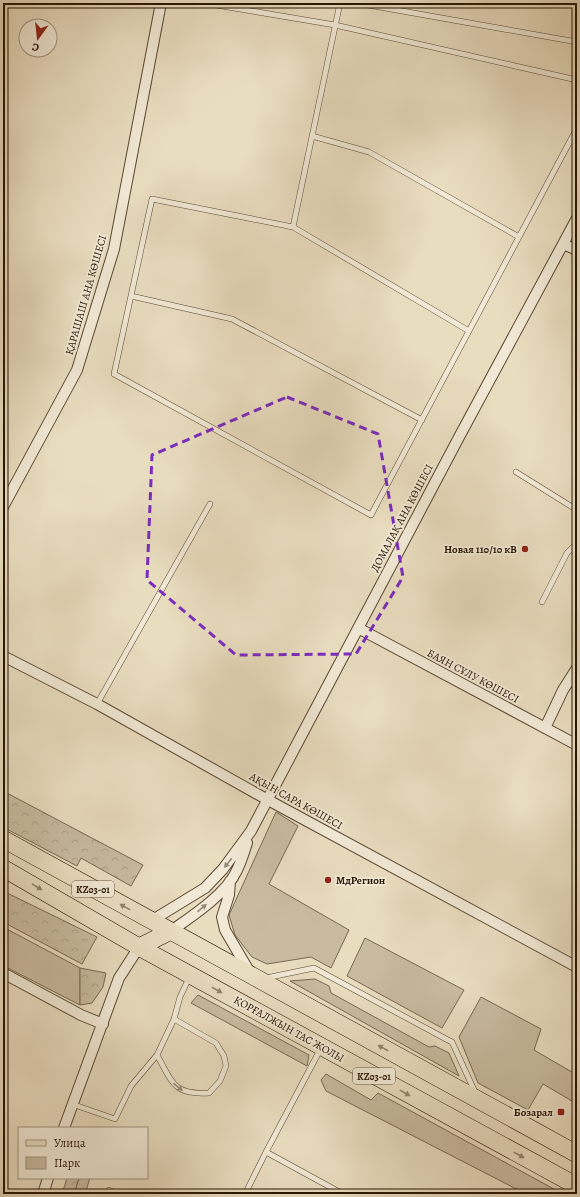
<svg xmlns="http://www.w3.org/2000/svg" width="580" height="1197" viewBox="0 0 580 1197" font-family="Alegreya,serif">
<style>
.green{fill:#c8bba0;stroke:#786852}
.forest{fill:url(#forest-crowns);stroke:#786852}
.lines{fill:none;stroke-linecap:round;stroke-linejoin:round}
.service-casing{stroke:#594732;stroke-width:6}
.minor-casing{stroke:#594732;stroke-width:12}
.primary-casing{stroke:#291503;stroke-width:18}
.service{stroke:#f1e9d6;stroke-width:5}
.minor{stroke:#f1e9d6;stroke-width:10}
.primary{stroke:#e9ddc0;stroke-width:17}
.oneway{fill:#978a77}
.oneway2{fill:#93836b}
.marked{fill:none;stroke:#7b2cbf;stroke-width:3;stroke-dasharray:8 5;stroke-linejoin:round}
.poi-dot{fill:#8f2418;stroke:#f1e9d6;stroke-width:1.5}
.labels{text-anchor:middle;dominant-baseline:central;stroke-width:3.5;stroke-linejoin:round;paint-order:stroke}
.shield{fill:#f1e9d6;stroke:#655542;stroke-width:1}
.shield-label{font-size:10px;font-weight:bold;fill:#291503}
.street-label{font-size:11px;fill:#291503;stroke:#f1e9d6}
.poi-label{font-size:11px;font-weight:bold;fill:#291503;stroke:#f1e9d6;text-anchor:end}
</style>
<defs>
<pattern id="forest-crowns" width="20" height="18" patternUnits="userSpaceOnUse"><rect width="20" height="18" fill="#c8bba0"/><path d="M2 6a3 3 0 1 1 6 0M12 15a3 3 0 1 1 6 0" fill="none" stroke="#aca088"/></pattern>
</defs>
<rect width="100%" height="100%" fill="#e9ddc0"/>
<filter id="stains"><feTurbulence type="fractalNoise" baseFrequency=".005" numOctaves="4"/><feColorMatrix values="0 0 0 0 .2 0 0 0 0 .09 0 0 0 0 .02 0 0 0 .5 -.17"/></filter>
<radialGradient id="worn" r=".72"><stop offset=".6" stop-color="#630" stop-opacity="0"/><stop offset="1" stop-color="#630" stop-opacity=".3"/></radialGradient>
<!-- green -->
<path class="green" d="M276 812 298 826 269 884 349 930 331 968 311 957 267 964 252 957 235 935 229 915Z
M3 927 80 968V1005L4 966Z
M365 938 464 990 442 1028 347 976Z
M315 979 329 986 331 993 429 1047 435 1046 449 1053 459 1076 290 981Z
M198 995 309 1055 307 1066 191 1003Z
M481 997 541 1029 534 1050 577 1075V1104L543 1084 528 1110 478 1083 459 1037Z
M326 1074 371 1100 378 1093 563 1194H526L326 1091 321 1080Z
M79 1178H90L85 1194H74Z"/>
<!-- forest -->
<path class="forest" d="M3 791 143 865 131 886 81 858 77 866 3 827Z
M3 891 97 937 82 964 3 922Z
M80 968 106 973 103 987 92 1003 80 1005Z
M67 1178H79L74 1194H62Z"/>
<g class="lines">
<defs>
<path id="service" d="M204 3 335 25 577 80
M340 3 293 227 152 199 114 374 371 515 577 128
M357 3 577 42
M312 136 369 152 519 237
M293 227 469 331
M131 296 232 319 422 420
M516 472 577 510
M542 602 567 553 577 543
M97 704 210 504
M266 978 314 968 446 1039 452 1042 475 1092
M320 1050 266 1152 343 1194
M157 1055C173 1083 173 1095 209 1093L220 1081 226 1066 224 1056 216 1043 174 1019
M72 1104 115 1119 131 1086 157 1055 174 1019 180 997 189 978
M108 1194 109 1190 117 1194
M245 1194 266 1152"/>
<path id="minor" d="M563 244 577 250
M3 507 77 370 114 249 161 3
M358 628 577 745
M3 656 97 704 268 800 577 967
M545 728 563 690 577 668
M230 881 229 895 222 917 225 930 249 971
M151 921 205 888 223 869 251 831 458 439 577 218
M171 931C191 917 226 894 236 872 241 863 244 852 247 843
M3 973 81 1015 103 1024
M64 1128 119 978 139 947
M43 1194 48 1178"/>
<path id="primary" d="M3 839 577 1154
M3 868 139 947 577 1186
M139 947 171 931"/>
</defs>
<!-- service casing -->
<use href="#service" class="service-casing"/>
<!-- minor casing -->
<use href="#minor" class="minor-casing"/>
<!-- primary casing -->
<use href="#primary" class="primary-casing"/>
<!-- service -->
<use href="#service" class="service"/>
<!-- minor -->
<use href="#minor" class="minor"/>
<!-- primary -->
<use href="#primary" class="primary"/>
</g>
<!-- one-way arrows -->
<defs><path id="oneway-solid" d="M-6-.8H1V-3.2L6.5 0L1 3.2V.8H-6Z"/></defs>
<g class="oneway">
<use href="#oneway-solid" transform="translate(228 863) rotate(128)"/>
<use href="#oneway-solid" transform="translate(202 908) rotate(-40)"/>
<use href="#oneway-solid" transform="translate(178 1087) rotate(39)"/>
</g>
<g class="oneway2">
<use href="#oneway-solid" transform="translate(37 887) rotate(31)"/>
<use href="#oneway-solid" transform="translate(125 907) rotate(-151)"/>
<use href="#oneway-solid" transform="translate(217 990) rotate(29)"/>
<use href="#oneway-solid" transform="translate(383 1048) rotate(-151)"/>
<use href="#oneway-solid" transform="translate(405 1093) rotate(29)"/>
<use href="#oneway-solid" transform="translate(519 1155) rotate(29)"/>
</g>
<!-- marked area -->
<path class="marked" d="M287 397 378 434 403 577 356 654 236 655 147 580 152 455Z"/>
<!-- markers -->
<g class="poi-dot">
<circle cx="525" cy="549" r="4"/>
<circle cx="328" cy="880" r="4"/>
<rect x="557" y="1108" width="8" height="8" rx="2"/>
</g>
<g class="labels">
<!-- shield labels -->
<g class="shield">
<rect x="72" y="881" width="42" height="16" rx="3"/>
<rect x="353" y="1068" width="42" height="16" rx="3"/>
</g>
<g class="shield-label">
<text x="93" y="889">KZ03-01</text>
<text x="374" y="1076">KZ03-01</text>
</g>
<!-- street labels -->
<g class="street-label">
<text transform="translate(86 295) rotate(-74)">ҚАРАШАШ АНА КӨШЕСІ</text>
<text transform="translate(402 518) rotate(-62)">ДОМАЛАҚ АНА КӨШЕСІ</text>
<text transform="translate(473 676) rotate(28)">БАЯН СҰЛУ КӨШЕСІ</text>
<text transform="translate(296 801) rotate(29)">АҚЫН САРА КӨШЕСІ</text>
<text transform="translate(289 1029) rotate(29)">ҚОРҒАЛЖЫН ТАС ЖОЛЫ</text>
</g>
<!-- poi labels -->
<g class="poi-label">
<text x="517" y="549">Новая 110/10 кВ</text>
<text x="336" y="880" text-anchor="start">МдРегион</text>
<text x="553" y="1112">Бозарал</text>
</g>
</g>
<!-- margin -->
<rect width="580" height="1197" fill="none" stroke="#e9ddc0" stroke-width="16"/>
<rect x="4" y="4" width="572" height="1189" fill="none" stroke="#291503" stroke-width="2"/>
<rect x="8" y="8" width="564" height="1181" fill="none" stroke="#291503"/>
<!-- legend -->
<rect x="18" y="1127" width="130" height="52" fill="#f1e9d6" stroke="#a19482"/>
<rect x="26" y="1140" width="20" height="6" fill="#e9ddc0" stroke="#a19482"/>
<text x="54" y="1147" font-size="12" fill="#291503">Улица</text>
<rect x="26" y="1157" width="20" height="12" fill="#c8bba0" stroke="#a19482"/>
<text x="54" y="1167" font-size="12" fill="#291503">Парк</text>
<!-- north arrow -->
<g transform="translate(38 38) rotate(195)"><circle r="19" fill="#f1e9d6" stroke="#a19482"/>
<path d="M0-3L7 15L0 10L-7 15Z" fill="#8f2418"/>
<text y="-6" font-size="11" font-weight="bold" text-anchor="middle" fill="#291503">С</text>
</g>
<rect width="100%" height="100%" filter="url(#stains)"/>
<rect width="100%" height="100%" fill="url(#worn)"/>
</svg>
